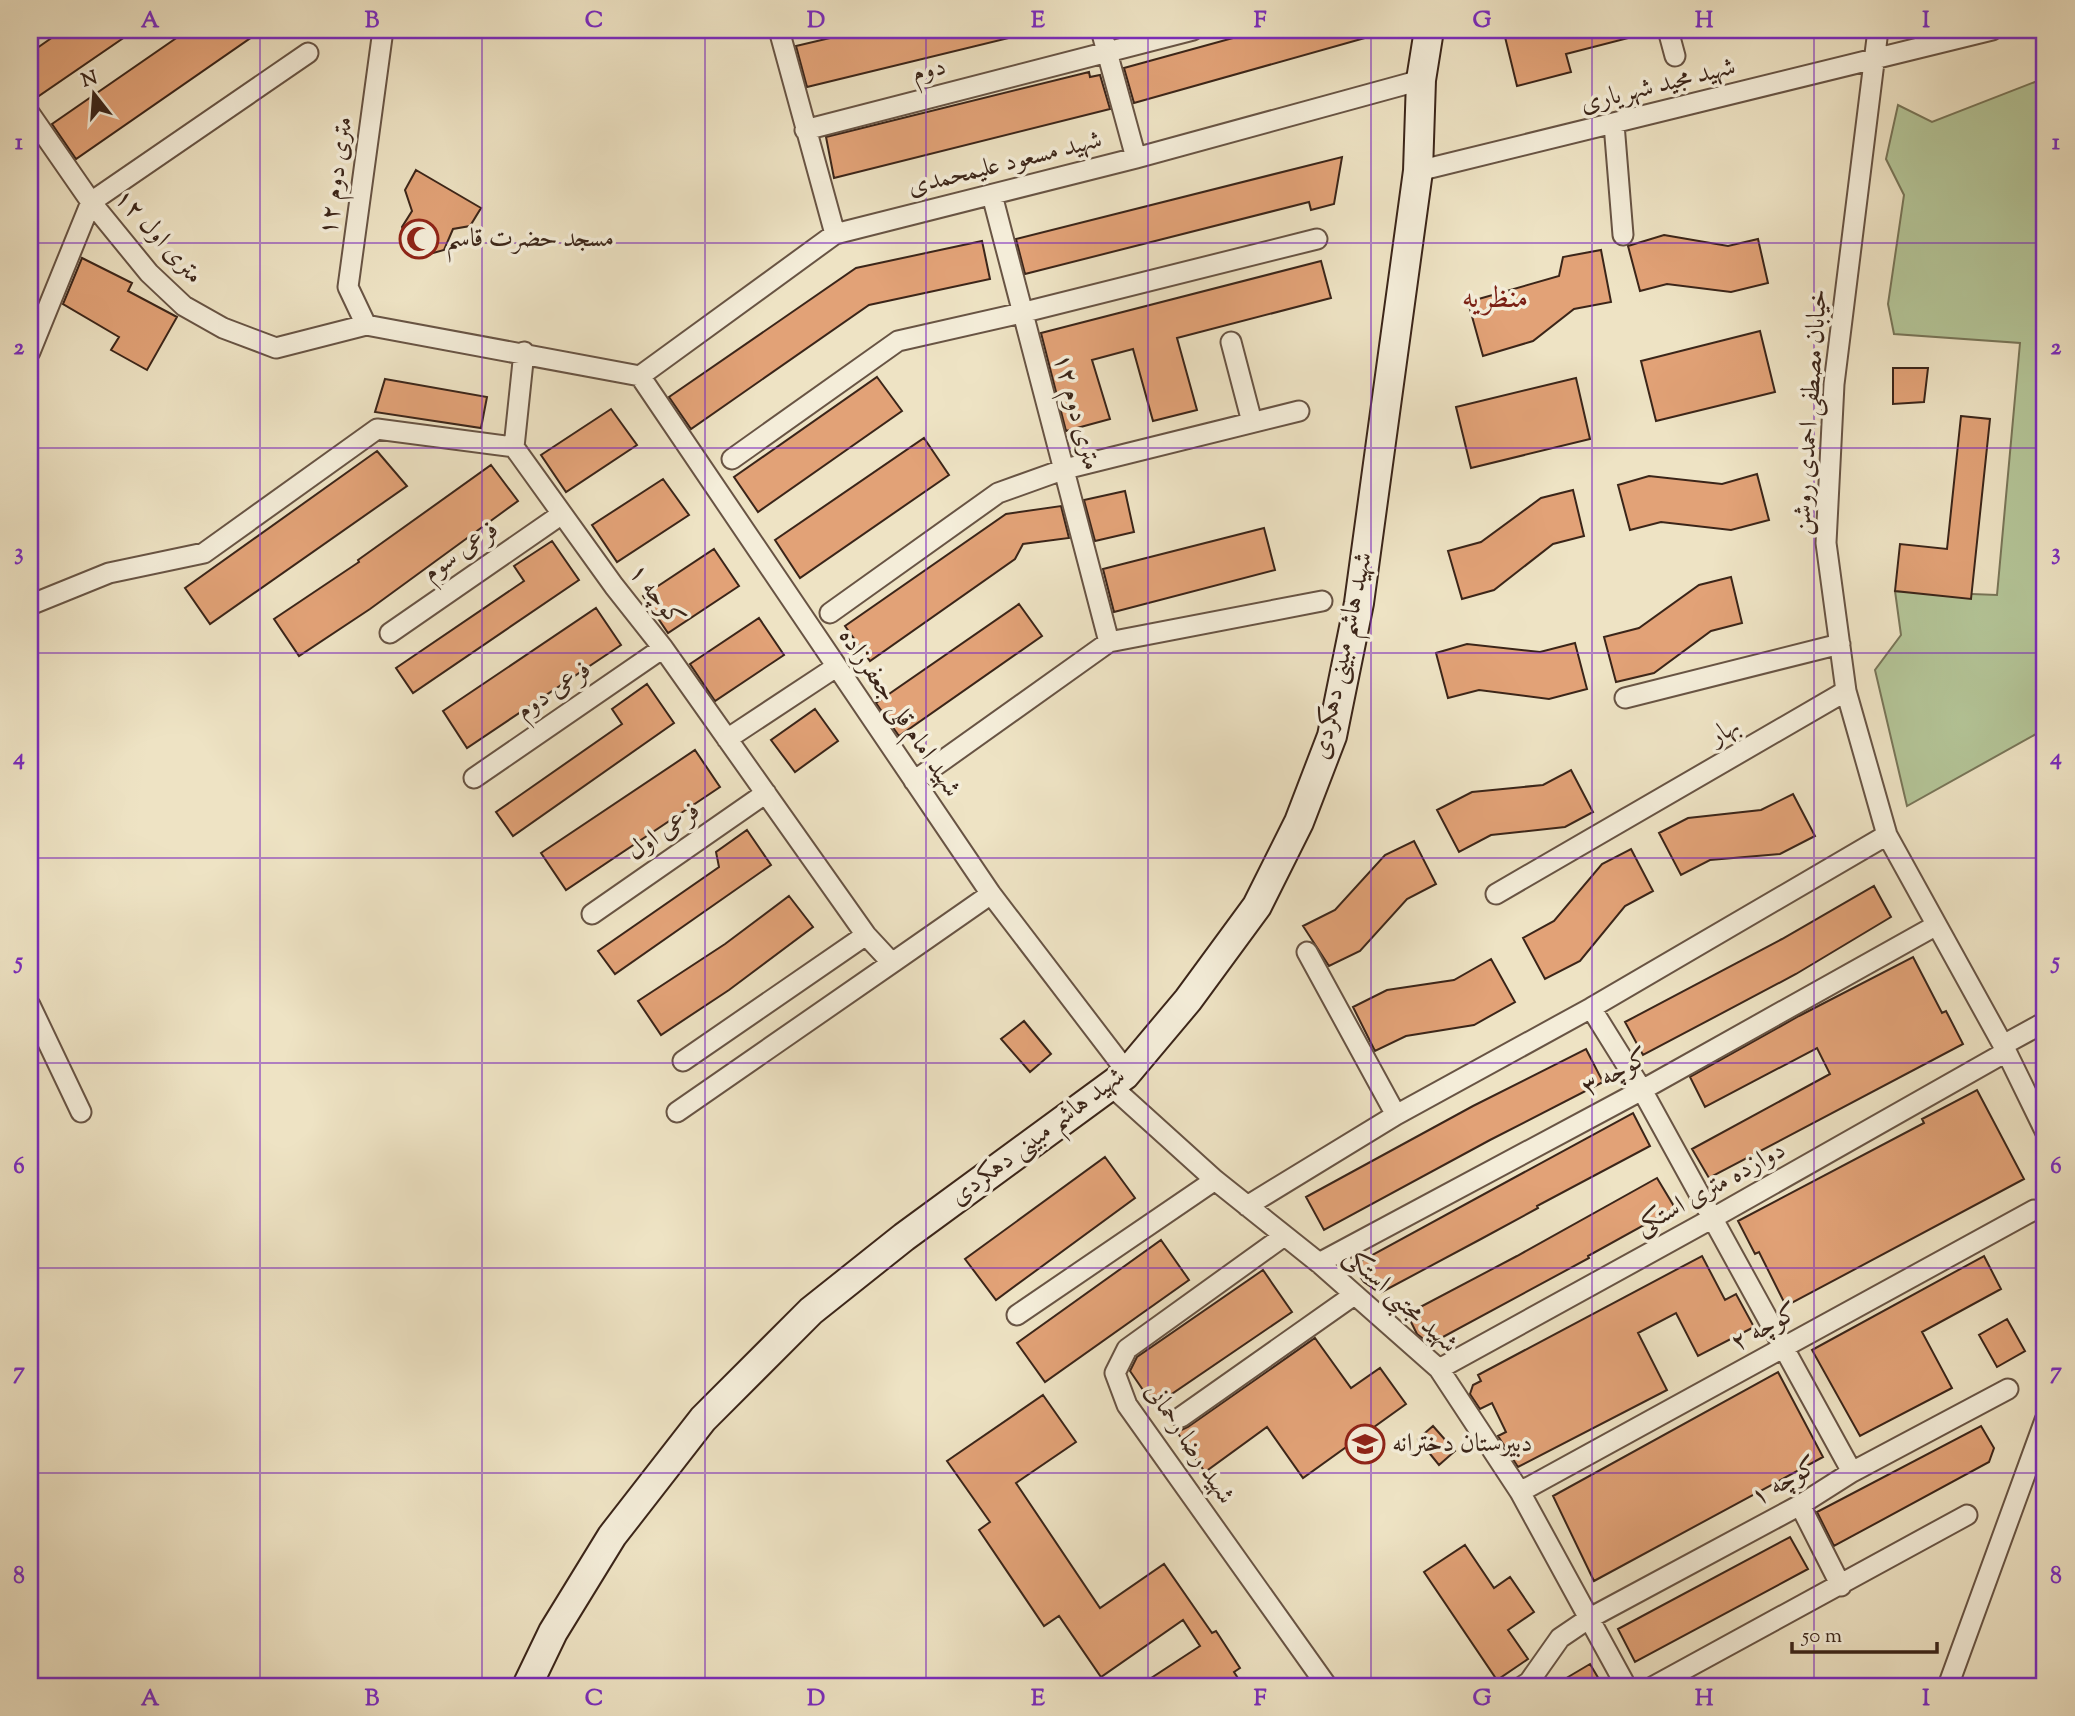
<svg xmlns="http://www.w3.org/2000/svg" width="2075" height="1716" viewBox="0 0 2075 1716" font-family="'Sorts Mill Goudy',Amiri,serif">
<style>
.green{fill:#b4c598;stroke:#787558;stroke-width:2}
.building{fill:#e2a277;stroke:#3b2519;stroke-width:2}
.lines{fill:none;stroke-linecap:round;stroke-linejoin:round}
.street-casing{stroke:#685444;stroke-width:23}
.secondary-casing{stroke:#3b2519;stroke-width:32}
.street{stroke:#f4edd9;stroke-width:19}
.secondary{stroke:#f4edd9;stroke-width:28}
.grid{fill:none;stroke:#7b2cbf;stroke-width:2;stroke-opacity:0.55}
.labels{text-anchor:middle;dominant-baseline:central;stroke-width:7;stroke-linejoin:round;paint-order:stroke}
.street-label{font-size:26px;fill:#3b2519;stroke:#f4edd9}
.poi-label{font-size:26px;fill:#3b2519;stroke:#f4edd9;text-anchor:start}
.quarter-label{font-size:30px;fill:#7a1f14;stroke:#f4edd9}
.neatline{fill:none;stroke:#7b2cbf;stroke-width:2.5}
.grid-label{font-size:23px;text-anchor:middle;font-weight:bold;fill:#7b2cbf}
</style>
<rect width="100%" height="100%" fill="#eee3c4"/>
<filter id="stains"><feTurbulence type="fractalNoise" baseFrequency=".00286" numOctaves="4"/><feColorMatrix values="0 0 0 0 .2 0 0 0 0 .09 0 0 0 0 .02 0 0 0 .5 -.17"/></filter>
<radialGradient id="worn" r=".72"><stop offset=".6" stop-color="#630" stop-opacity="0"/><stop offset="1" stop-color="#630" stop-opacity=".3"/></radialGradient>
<!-- green -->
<path class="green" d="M2045 78V729L1907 806 1875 670 1901 635 1895 591 1997 595 2020 343 1894 334 1888 304 1904 195 1886 159 1898 105 1932 122Z"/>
<!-- building -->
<path class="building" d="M63 30H135L30 102V53Z
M188 30H262L76 159 52 124Z
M864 30H1016L1017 36 807 87 796 46Z
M1262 30H1378L1379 34 1134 103 1124 68Z
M1534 30H1640V35L1566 54 1571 72 1517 86 1505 37Z
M1089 72 1090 77 1100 75 1110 109 834 178 826 137Z
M1342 157 1334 204 1311 210 1309 202 1025 274 1016 239Z
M416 170 481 208 470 226 453 229 444 250 426 255 408 245 402 227 412 211 405 190Z
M1664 235 1728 246 1758 239 1768 283 1731 292 1667 284 1640 291 1628 246Z
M982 241 990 279 869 305 691 429 669 397 856 268Z
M1601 250 1611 302 1574 309 1533 341 1483 356 1468 302 1559 276 1563 257Z
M82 258 132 283 128 291 177 317 147 370 111 350 119 337 63 304Z
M1321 261 1331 298 1177 338 1197 410 1153 421 1133 349 1092 360 1110 419 1066 431 1041 333Z
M1760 331 1775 392 1656 421 1641 361Z
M1893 368H1928L1924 402 1893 404Z
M877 377 902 411 758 512 734 477Z
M1576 378 1590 439 1471 468 1456 407Z
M385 379 487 397 481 428 375 412Z
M611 409 637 445 566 492 541 455Z
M1961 416 1990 419 1971 599 1895 591 1900 544 1947 549Z
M924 438 949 475 800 578 775 540Z
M377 451 407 486 210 624 185 588Z
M491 465 518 501 370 609 299 656 274 619 359 562 358 560Z
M1757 474 1769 520 1731 530 1661 522 1630 530 1618 485 1649 476 1722 484Z
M663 479 689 515 617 562 592 525Z
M1573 490 1584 536 1553 544 1494 590 1462 599 1448 551 1481 542 1541 498Z
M1125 491 1134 532 1095 541 1084 500Z
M1061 506 1069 538 1023 544 1015 559 870 661 845 626 1006 514Z
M1264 528 1275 570 1114 612 1103 569Z
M552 541 579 580 413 693 396 668 524 581 514 566Z
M714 549 739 586 668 633 643 596Z
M1731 577 1742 623 1711 631 1654 673 1616 682 1604 637 1639 628 1699 585Z
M1019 604 1042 636 899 736 876 703Z
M596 608 621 645 467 748 443 711Z
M759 618 784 655 715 701 690 664Z
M1575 643 1587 689 1549 699 1479 690 1448 698 1436 653 1467 644 1540 652Z
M647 684 674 723 513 836 496 812 622 724 612 709Z
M815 709 838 741 795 772 771 740Z
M695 750 720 787 566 890 541 853Z
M1571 770 1593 812 1565 827 1491 835 1459 852 1437 810 1472 792 1543 785Z
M1793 794 1815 836 1780 854 1710 860 1681 875 1659 833 1688 818 1761 810Z
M747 830 771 865 615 974 598 951 719 867 716 852Z
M1414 841 1436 884 1407 899 1360 951 1329 966 1303 926 1335 910 1385 855Z
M1631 849 1653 891 1625 906 1580 961 1545 979 1523 938 1554 921 1602 864Z
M1874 886 1891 917 1796 974 1643 1055 1625 1022 1782 939Z
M789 896 813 927 729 990 661 1035 638 1001 725 944Z
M1913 957 1942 1013 1946 1011 1963 1044 1709 1178 1692 1149 1830 1074 1817 1048 1705 1107 1690 1077 1799 1016Z
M1491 959 1515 1002 1474 1025 1406 1036 1375 1051 1353 1007 1387 990 1454 980Z
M1024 1021 1051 1054 1030 1072 1001 1039Z
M1586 1049 1603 1082 1490 1140 1324 1230 1306 1197 1473 1106Z
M1977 1090 2024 1179 1786 1306 1759 1252 1755 1254 1738 1221 1924 1123 1922 1119Z
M1633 1113 1650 1146 1537 1206 1538 1208 1481 1239 1380 1293 1364 1282 1352 1266Z
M1105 1157 1135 1198 996 1300 965 1259Z
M1657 1178 1675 1208 1588 1256 1589 1258 1430 1344 1417 1334 1407 1314 1517 1256Z
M1161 1240 1189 1280 1045 1382 1017 1343Z
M1702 1256 1725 1300 1736 1294 1754 1327 1698 1356 1676 1313 1638 1333 1667 1390 1518 1467 1498 1436 1506 1432 1492 1403 1480 1409 1470 1394 1473 1385 1481 1381 1478 1375Z
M1984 1256 2001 1289 1922 1332 1952 1388 1860 1436 1812 1350Z
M1263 1270 1292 1312 1154 1406 1130 1371 1137 1357Z
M2007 1319 2025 1351 1997 1367 1979 1335Z
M1315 1338 1351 1388 1380 1368 1406 1404 1303 1478 1267 1427 1205 1472 1177 1432 1188 1427Z
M1778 1372 1823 1457 1594 1581 1553 1496Z
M1043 1395 1076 1442 1016 1483 1100 1608 1164 1564 1212 1633 1216 1631 1240 1668 1234 1672 1243 1686H1139L1200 1646 1183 1620 1101 1677 1059 1616 1044 1626 979 1530 990 1522 947 1461Z
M1433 1426 1455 1451 1439 1465 1418 1439Z
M1981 1426 1994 1448 1989 1462 1834 1546 1817 1512Z
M1790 1537 1808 1569 1635 1662 1618 1629Z
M1465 1545 1494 1588 1510 1577 1534 1612 1508 1630 1528 1659 1497 1680 1424 1572Z
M1590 1664 1603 1686H1553Z"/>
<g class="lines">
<defs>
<path id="street" d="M779 30 835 234
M1101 30 1136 158
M1668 30 1675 56
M1878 30 1834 384 1826 543 1846 691 1887 835 2003 1045 2045 1131
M30 114 91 202 149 273 184 306 223 328 276 348 366 325 640 376
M1614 124 1623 235
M805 130 1193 30
M1418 171 1992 30
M992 195 1109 642
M366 325 348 287 383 30
M1231 342 1252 422
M30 352 91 202 308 53
M640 376 991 894 1127 1072
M640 376 835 234 1136 158 1421 80
M514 447 524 352
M732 459 898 341 1021 313 1317 239
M30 605 109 573 204 553 377 429 514 447 614 586 663 648 866 935 892 963 991 894
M830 613 998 493 1065 469 1299 411
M390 633 562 514
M1625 698 1840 644
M727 739 836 667
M474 778 663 648
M914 781 1109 642 1322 601
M1496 894 1846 691
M592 914 766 793
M1307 952 1396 1115
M30 1005 81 1112
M1591 1008 1642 1090 1852 1472
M2003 1045 2045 1022
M683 1061 866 935
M1111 1086 1215 1180 1319 1263 1439 1369 1520 1492 1626 1686
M677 1112 892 963
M1247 1206 1396 1115 1591 1008 1887 835
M1284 1236 1127 1349 1115 1373 1127 1405 1327 1686
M1319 1263 1642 1090 1935 926
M1017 1315 1215 1180
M1439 1369 1713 1218 2006 1052
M1181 1417 1354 1295
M1520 1492 2034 1210
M1800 1505 1841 1586
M1523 1686 1529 1682 1560 1638 1588 1619 1800 1505 1852 1472 2008 1389
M1654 1686 1967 1515
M1948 1686 2045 1420"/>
<path id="secondary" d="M527 1686 553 1632 612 1536 703 1419 811 1311 904 1237 1125 1075 1188 1000 1257 906 1299 822 1332 736 1359 603 1418 171 1421 80 1429 30"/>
</defs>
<!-- street casing -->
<use href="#street" class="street-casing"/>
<!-- secondary casing -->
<use href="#secondary" class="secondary-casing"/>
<!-- street -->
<use href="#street" class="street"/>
<!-- secondary -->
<use href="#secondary" class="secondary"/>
</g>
<!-- grid -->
<path class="grid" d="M260 30V1686M482 30V1686M705 30V1686M926 30V1686M1148 30V1686M1371 30V1686M1592 30V1686M1814 30V1686M30 243H2045M30 448H2045M30 653H2045M30 858H2045M30 1063H2045M30 1268H2045M30 1473H2045"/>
<!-- icons -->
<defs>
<symbol id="mosque-ring" viewBox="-11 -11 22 22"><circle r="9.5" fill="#f4edd9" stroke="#8f2418" stroke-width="1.5"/><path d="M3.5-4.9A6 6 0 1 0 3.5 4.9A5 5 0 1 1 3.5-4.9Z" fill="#8f2418"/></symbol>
<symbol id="school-ring" viewBox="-11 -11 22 22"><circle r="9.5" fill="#f4edd9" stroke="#8f2418" stroke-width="1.5"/><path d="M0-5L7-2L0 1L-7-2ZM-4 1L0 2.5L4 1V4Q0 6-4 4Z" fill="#8f2418"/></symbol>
</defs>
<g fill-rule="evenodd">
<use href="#mosque-ring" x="397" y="217" width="44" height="44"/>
<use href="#school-ring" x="1343" y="1422" width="44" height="44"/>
</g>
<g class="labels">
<!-- street labels -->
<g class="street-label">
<text transform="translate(929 71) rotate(-14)">دوم</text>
<text transform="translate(1658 86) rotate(-14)">شهید مجید شهریاری</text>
<text transform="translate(1005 164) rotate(-14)">شهید مسعود علیمحمدی</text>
<text transform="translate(337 176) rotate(-82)">۱۲ متری دوم</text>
<text transform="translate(158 237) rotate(48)">۱۲ متری اول</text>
<text transform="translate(1076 412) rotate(75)">۱۲ متری دوم</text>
<text transform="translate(1811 412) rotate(-86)">خیابان مصطفی احمدی روشن</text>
<text transform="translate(461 552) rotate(-35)">فرعی سوم</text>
<text transform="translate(656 596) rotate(52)">کوچه ۱</text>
<text transform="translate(1343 656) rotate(-78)">شهید هاشم مبینی دهکردی</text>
<text transform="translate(554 691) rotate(-34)">فرعی دوم</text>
<text transform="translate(899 713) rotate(56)">شهید امام قلی جعفرزاده</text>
<text transform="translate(1725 732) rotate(-31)">بهار</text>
<text transform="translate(664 832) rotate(-35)">فرعی اول</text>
<text transform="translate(1616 1073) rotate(-29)">کوچه ۳</text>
<text transform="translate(1038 1137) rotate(-37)">شهید هاشم مبینی دهکردی</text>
<text transform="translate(1711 1189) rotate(-29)">دوازده متری استکی</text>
<text transform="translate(1400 1301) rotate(42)">شهید مجتبی استکی</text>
<text transform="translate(1765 1328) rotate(-29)">کوچه ۲</text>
<text transform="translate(1189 1444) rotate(56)">شهید رضا رحمانی</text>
<text transform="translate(1785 1482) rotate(-30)">کوچه ۱</text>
</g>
<!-- poi labels -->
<g class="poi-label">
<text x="446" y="239">مسجد حضرت قاسم</text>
<text x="1392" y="1444">دبیرستان دخترانه</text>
</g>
<!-- quarter labels -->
<g class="quarter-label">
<text x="1495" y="299">منظریه</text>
</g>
</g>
<!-- margin -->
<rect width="2075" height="1716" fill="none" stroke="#eee3c4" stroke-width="77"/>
<!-- north arrow -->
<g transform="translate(94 94) rotate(343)" stroke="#f4edd9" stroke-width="5" paint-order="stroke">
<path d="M0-5L12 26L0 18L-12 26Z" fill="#3b2519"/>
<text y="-10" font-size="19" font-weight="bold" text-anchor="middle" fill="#3b2519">N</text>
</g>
<!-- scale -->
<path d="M1792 1642v10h145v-10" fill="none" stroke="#3b2519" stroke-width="3.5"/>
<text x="1802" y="1642" font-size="21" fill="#3b2519" stroke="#f4edd9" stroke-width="5" paint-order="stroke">50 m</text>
<rect x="38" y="38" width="1998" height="1640" class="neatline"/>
<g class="grid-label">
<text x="150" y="27">A</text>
<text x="372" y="27">B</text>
<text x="594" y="27">C</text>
<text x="816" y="27">D</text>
<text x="1038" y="27">E</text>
<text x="1260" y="27">F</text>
<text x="1482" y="27">G</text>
<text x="1704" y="27">H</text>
<text x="1926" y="27">I</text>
<text x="19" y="149">1</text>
<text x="2056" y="149">1</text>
<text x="19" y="354">2</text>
<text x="2056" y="354">2</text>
<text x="19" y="559">3</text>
<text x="2056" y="559">3</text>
<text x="19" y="764">4</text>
<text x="2056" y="764">4</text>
<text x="19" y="968">5</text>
<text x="2056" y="968">5</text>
<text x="19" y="1173">6</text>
<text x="2056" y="1173">6</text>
<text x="19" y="1378">7</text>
<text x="2056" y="1378">7</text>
<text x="19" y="1583">8</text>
<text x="2056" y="1583">8</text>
<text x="150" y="1705">A</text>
<text x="372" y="1705">B</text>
<text x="594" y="1705">C</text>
<text x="816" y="1705">D</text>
<text x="1038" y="1705">E</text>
<text x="1260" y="1705">F</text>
<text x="1482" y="1705">G</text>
<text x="1704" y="1705">H</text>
<text x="1926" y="1705">I</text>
</g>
<rect width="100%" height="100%" filter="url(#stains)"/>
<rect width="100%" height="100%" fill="url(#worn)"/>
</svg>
